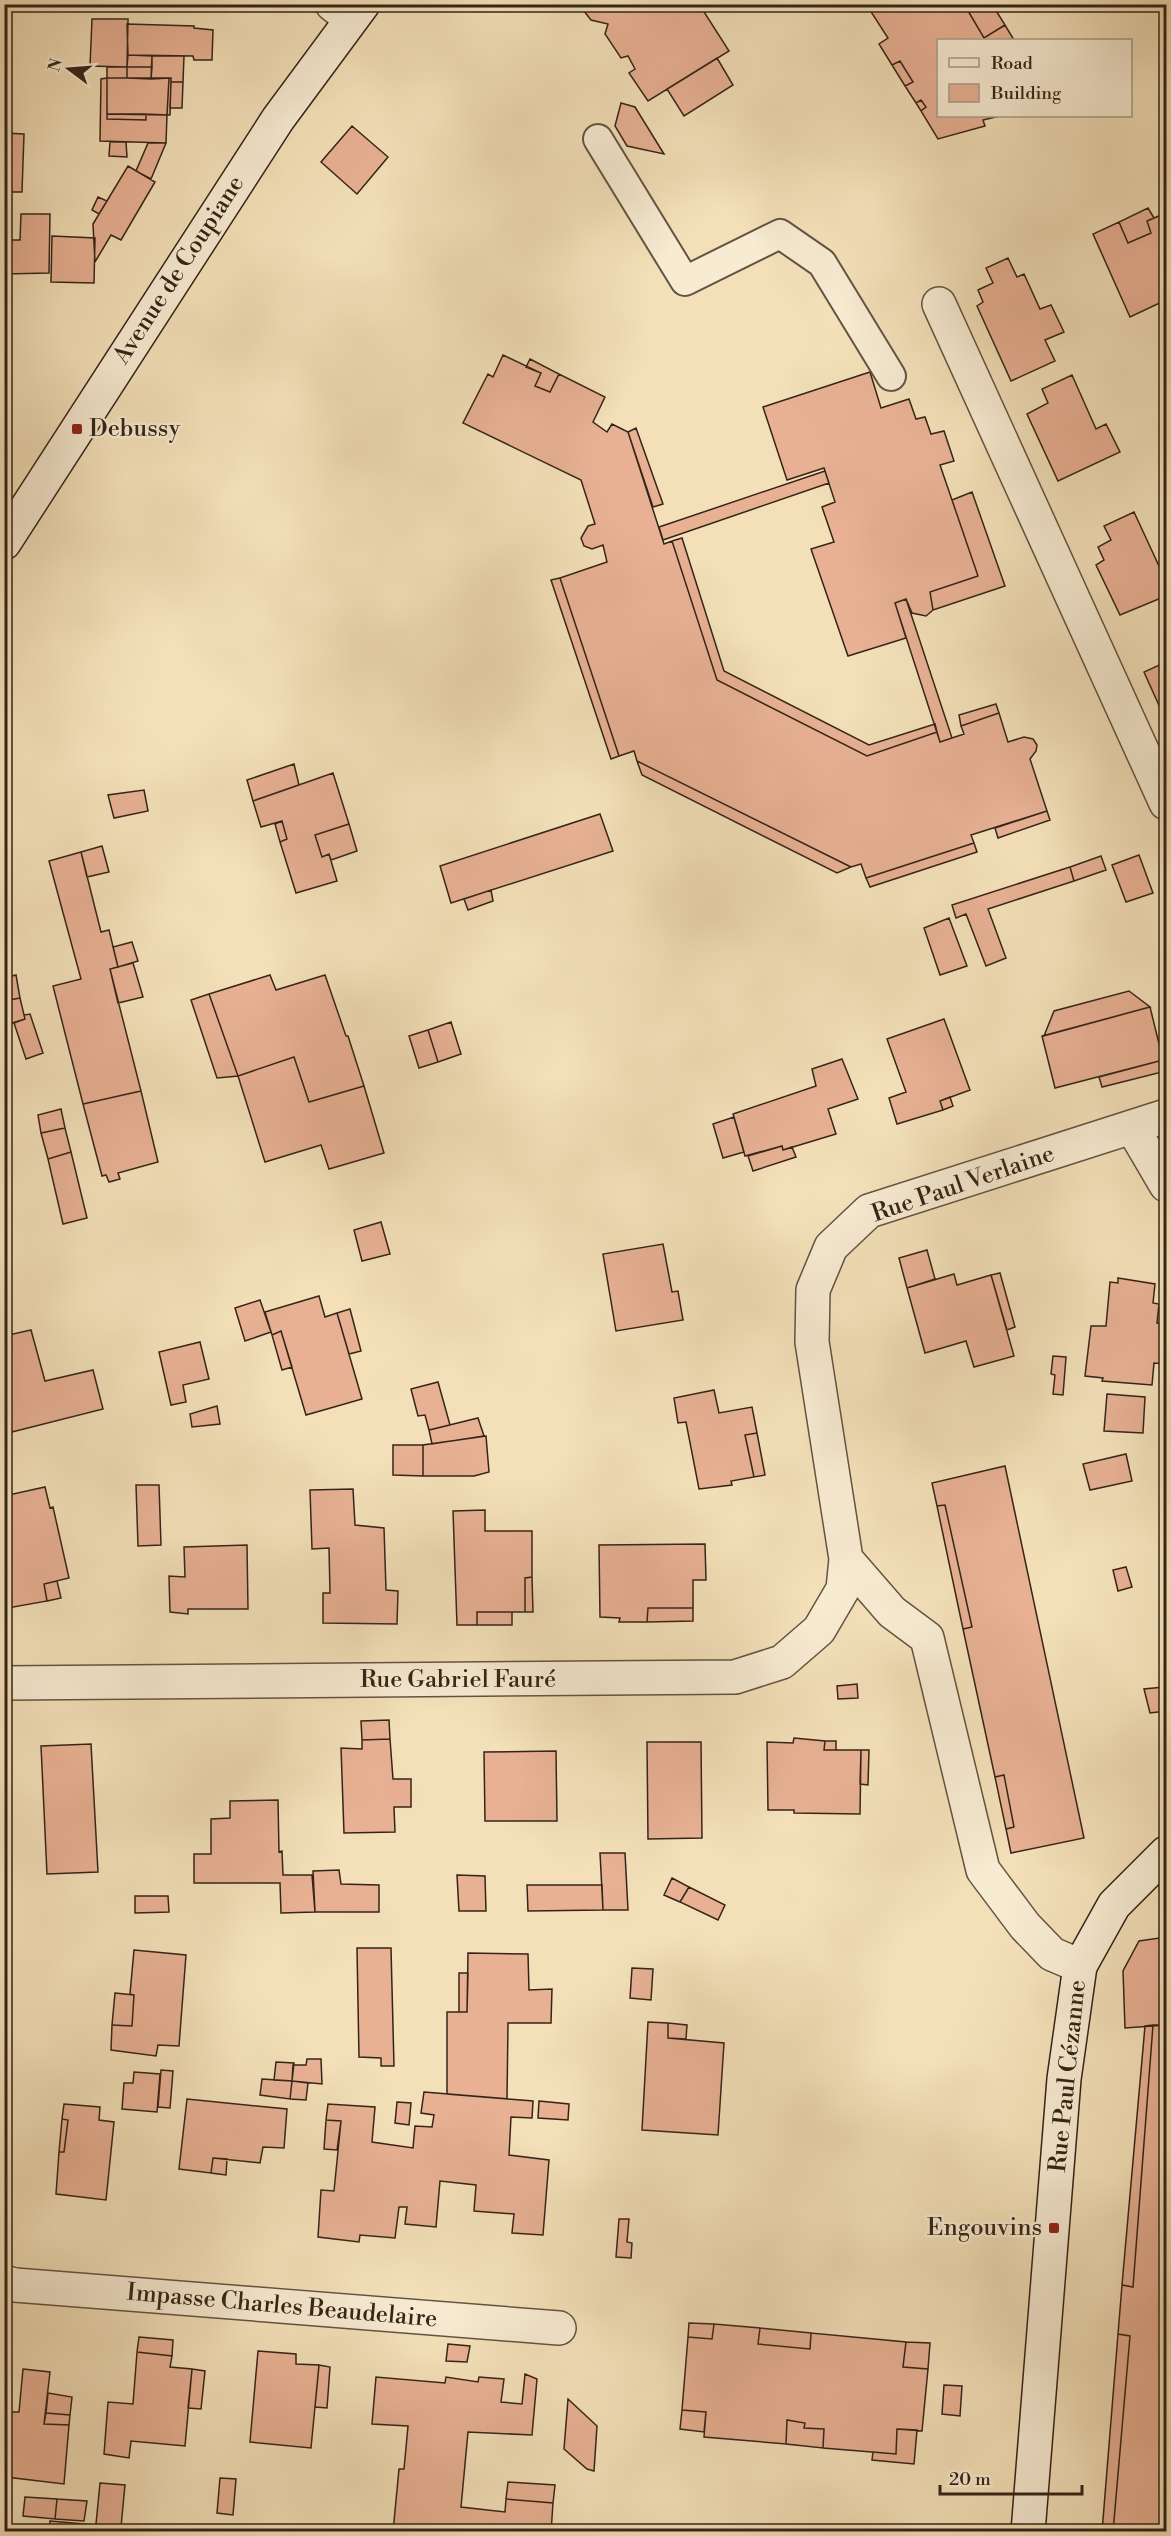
<svg xmlns="http://www.w3.org/2000/svg" width="1171" height="2536" viewBox="0 0 1171 2536" font-family="'Libre Bodoni',serif">
<style>
.building{fill:#e8b194;stroke:#352418;stroke-width:1.5}
.lines{fill:none;stroke-linecap:round;stroke-linejoin:round}
.lane-casing{stroke:#645340;stroke-width:32}
.street-casing{stroke:#645340;stroke-width:36}
.secondary-casing{stroke:#352418;stroke-width:36}
.lane{stroke:#f7ebd2;stroke-width:28}
.street{stroke:#f7ebd2;stroke-width:33}
.secondary{stroke:#f7ebd2;stroke-width:33}
.poi-dot{fill:#8f2418;stroke:#f7ebd2;stroke-width:2}
.labels{text-anchor:middle;dominant-baseline:central;stroke-width:4.5;stroke-linejoin:round;paint-order:stroke}
.street-label{font-size:24px;fill:#352418;stroke:#f7ebd2}
.poi-label{font-size:24px;fill:#352418;stroke:#f7ebd2;text-anchor:start}
</style>
<rect width="100%" height="100%" fill="#f3e0b9"/>
<filter id="stains"><feTurbulence type="fractalNoise" baseFrequency=".00333" numOctaves="4"/><feColorMatrix values="0 0 0 0 .2 0 0 0 0 .09 0 0 0 0 .02 0 0 0 .5 -.17"/></filter>
<radialGradient id="worn" r=".72"><stop offset=".6" stop-color="#630" stop-opacity="0"/><stop offset="1" stop-color="#630" stop-opacity=".3"/></radialGradient>
<!-- building -->
<path class="building" d="M586 4H699L729 51 648 101 629 73 635 69 628 56 621 58 605 34 608 24 591 20 584 11Z
M866 4H964L984 38 1005 25 1014 40H938V116H1000L983 120 985 126 938 139 921 111 926 107 921 100 916 103 905 86 913 82 900 61 892 65 879 44 888 38Z
M964 4H992L1005 25 984 38Z
M92 19H128L127 67 90 66Z
M127 24 194 26V28L213 30 212 60H194L193 56 128 55Z
M128 55 152 56V67H127Z
M152 56H184L183 82H171V78L151 79Z
M717 58 733 85 684 116 667 89Z
M900 61 913 82 905 86 892 65Z
M107 67H127V78H107Z
M127 67H152L151 79 127 78Z
M107 78V119L146 120V114L167 115 166 143 100 141 101 79Z
M107 78H169L167 115 107 114Z
M169 78H171L170 115H167Z
M171 82H183L182 108H170Z
M921 100 926 107 921 111 916 103Z
M621 103 635 107 664 154 627 146 615 126Z
M107 114H146V120L107 119Z
M352 126 388 157 357 194 321 162Z
M4 133 24 134 22 192H4Z
M110 142H126L127 157 109 156Z
M148 143H166L151 179 136 171Z
M128 166 155 182 121 240 111 235 95 262 93 224Z
M98 197 107 201 99 214 92 210Z
M1148 208 1154 218 1147 221 1151 233 1128 243 1119 222Z
M1166 213V300L1130 317 1093 234 1119 222 1128 243 1151 233 1147 221Z
M21 214H50L49 273 4 274V240H20Z
M52 236 95 238 94 283 51 282Z
M1008 258 1017 277 1024 274 1040 309 1051 305 1064 332 1045 340 1055 361 1011 381 977 306 983 302 978 290 993 283 986 268Z
M503 355 541 373 535 386 550 392 559 374 605 397 593 422 607 432 612 424 628 432 664 544 672 541 717 680 867 756 937 732 940 742 964 734 961 726 999 713 1008 742 1024 737 1033 739 1037 745 1036 751 1030 759 1047 811 971 835 974 843 866 878 861 864 851 867 637 761 634 751 619 756 560 578 607 562 603 545 592 549 584 546 581 538 588 526 595 524 581 480 463 423 488 374 493 377Z
M530 359 559 374 550 392 535 386 541 373 526 367Z
M870 372 881 408 909 399 916 419 925 417 931 434 944 431 954 461 940 465 978 576 930 592 933 610 926 616 912 613 906 599 895 603 906 638 848 656 811 549 834 542 822 507 835 502 824 468 787 480 763 407Z
M1072 375 1096 429 1106 424 1120 452 1058 481 1027 414 1048 403 1042 389Z
M636 428 663 504 653 507 628 432Z
M825 471 829 483 663 540 659 527Z
M972 492 1005 586 933 610 930 592 978 576 952 500Z
M1134 512 1159 566 1166 563V596L1120 615 1096 565 1104 560 1098 547 1111 540 1104 526Z
M682 538 724 671 869 745 935 724 937 732 867 756 717 680 672 541Z
M560 578 619 756 611 759 551 580Z
M906 599 952 738 940 742 895 603Z
M1166 662V721L1144 672Z
M996 704 999 713 961 726 959 715Z
M637 761 851 867 837 873 642 775Z
M294 764 299 785 253 801 247 780Z
M333 773 349 824 315 835 322 857 329 854 337 881 296 893 280 842 287 839 282 821 261 827 253 801Z
M144 790 148 811 114 818 108 795Z
M1047 811 1050 820 998 838 995 828Z
M600 814 613 851 451 903 440 866Z
M282 821 287 839 280 842 275 824Z
M349 824 357 851 331 860 329 854 322 857 315 835Z
M974 843 977 852 870 887 866 878Z
M102 846 109 872 87 877 81 852Z
M81 852 101 932 109 930 118 967 110 969 141 1091 83 1104 53 986 81 979 49 861Z
M1139 855 1153 893 1126 902 1112 865Z
M1101 856 1106 870 1074 881 1070 867Z
M1070 867 1074 881 988 909 1006 958 986 966 966 914 956 918 952 905Z
M491 890 493 901 468 910 464 899Z
M1166 898V909L1164 910 1161 900Z
M949 918 967 966 940 975 924 928Z
M132 942 138 961 118 967 113 947Z
M5 955 9 972 4 973V956Z
M133 963 143 997 118 1003 110 969Z
M16 975 20 998 4 1001V978Z
M270 975 276 990 325 975 346 1036H348L364 1086 309 1102 294 1057 238 1076 209 994Z
M1129 991 1150 1007 1044 1036 1054 1011Z
M209 994 238 1076 217 1078 191 1000Z
M20 998 25 1019 6 1025 4 1001Z
M1150 1007 1163 1060 1055 1088 1042 1036Z
M30 1014 43 1053 26 1059 14 1023 25 1019 24 1015Z
M944 1019 970 1090 940 1101 943 1110 897 1124 889 1098 906 1092 887 1039Z
M451 1022 461 1054 438 1062 428 1030Z
M428 1030 438 1062 419 1068 409 1036Z
M294 1057 309 1102 364 1086 384 1153 329 1169 321 1145 265 1162 238 1076Z
M842 1059 858 1099 828 1109 836 1134 783 1150 782 1146 745 1156 733 1114 816 1086 812 1069Z
M1163 1060 1166 1071 1102 1087 1099 1077Z
M141 1091 158 1162 118 1173 120 1179 109 1182 106 1175 102 1176 83 1104Z
M950 1097 953 1106 943 1110 940 1101Z
M61 1109 65 1128 41 1133 38 1115Z
M734 1117 744 1152 723 1158 713 1124Z
M65 1128 71 1152 48 1159 41 1133Z
M782 1146 783 1150 792 1147 796 1157 753 1171 748 1156Z
M71 1152 87 1218 63 1224 48 1159Z
M381 1222 390 1254 362 1261 354 1230Z
M663 1244 672 1292 678 1291 683 1320 616 1331 603 1254Z
M927 1250 935 1279 907 1288 899 1258Z
M1000 1273 1015 1327 1007 1330 991 1275Z
M954 1274 957 1285 991 1275 1014 1356 974 1367 966 1341 925 1353 907 1288Z
M1118 1278 1155 1284 1153 1303 1159 1304 1157 1323 1166 1324V1364L1154 1363 1152 1385 1102 1381 1103 1378 1085 1376 1091 1326H1106L1110 1282 1118 1283Z
M319 1296 325 1317 337 1313 362 1399 306 1415 281 1331 272 1335 265 1312Z
M260 1300 271 1332 245 1341 235 1308Z
M350 1309 361 1351 349 1354 337 1313Z
M31 1330 45 1381 93 1370 103 1409 4 1434V1336Z
M281 1331 292 1367 282 1370 272 1335Z
M200 1342 209 1379 183 1385 186 1402 171 1405 159 1352Z
M1053 1356 1066 1357 1063 1395 1053 1394 1055 1375 1051 1374Z
M438 1382 450 1425 429 1430 425 1415 418 1416 411 1389Z
M714 1390 719 1413 752 1407 757 1433 745 1435 754 1477 731 1481 732 1485 699 1489 686 1422 678 1423 674 1398Z
M1107 1394 1145 1397 1143 1433 1104 1431Z
M217 1406 220 1424 192 1427 190 1414Z
M478 1418 484 1436 432 1444 429 1430Z
M757 1433 765 1475 754 1477 745 1435Z
M486 1436 489 1472 474 1476H423V1445Z
M393 1445H423V1476L393 1475Z
M1126 1454 1132 1481 1090 1490 1083 1464Z
M1005 1466 1084 1838 1011 1853 1006 1829 1014 1827 1004 1775 995 1777 963 1629 972 1627 945 1505 937 1506 932 1483Z
M136 1485H159L161 1545 138 1546Z
M45 1487 50 1508 53 1507 69 1578 44 1584 47 1601 8 1608 4 1591V1519L7 1518 4 1496Z
M353 1489 355 1525 384 1528 386 1590 398 1591 397 1624 323 1623V1593H330L329 1548 312 1549 310 1490Z
M945 1505 972 1627 963 1629 937 1506Z
M485 1510V1531H532V1577L525 1578V1612H477V1625H457L453 1511Z
M705 1544 706 1580H693V1608H648L647 1622H619L620 1618 600 1617 599 1545Z
M247 1545 248 1609H188V1614L170 1612 169 1576 185 1577 184 1547Z
M1126 1567 1132 1587 1118 1591 1113 1570Z
M532 1577 533 1612H525V1578Z
M57 1581 61 1598 47 1601 44 1584Z
M648 1608H693V1621L647 1622Z
M477 1612H512V1625H477Z
M857 1684 858 1698 838 1699 837 1686Z
M1164 1687 1166 1711 1150 1713 1144 1689Z
M389 1720 390 1739 362 1740 361 1721Z
M794 1738 825 1741 824 1750H861L860 1814 794 1813V1810H768L767 1742 793 1743Z
M390 1739 393 1779H411V1807H394L395 1832 344 1833 341 1748 362 1749V1740Z
M825 1741H836V1750H824Z
M647 1742H701L702 1838 648 1839Z
M91 1744 98 1872 47 1874 41 1746Z
M861 1750H869L868 1785 860 1784Z
M556 1751 557 1821H485L484 1752Z
M1004 1775 1014 1827 1006 1829 995 1777Z
M278 1800 279 1852 282 1851 283 1875H312L315 1912 281 1913 280 1883H194V1854H211V1819L230 1818V1801Z
M600 1853H625L628 1910H603Z
M339 1870 341 1884 379 1885V1912H315L313 1871Z
M457 1875 485 1876 486 1911H459Z
M672 1878 689 1887 680 1902 664 1895Z
M527 1885H602L603 1910 528 1911Z
M689 1887 725 1905 718 1920 680 1902Z
M135 1896H168L169 1912 135 1913Z
M1166 1937V2025L1125 2028 1123 1971 1139 1941Z
M357 1948H391L394 2066H381V2058L359 2057Z
M134 1950 186 1955 179 2046 158 2045 156 2056 111 2050 112 2025 132 2026 134 1995 130 1994Z
M468 1953 528 1954 529 1990 552 1989 551 2023H508L507 2099 447 2094V2012H467Z
M632 1968 653 1969 651 2000 630 1998Z
M459 1973H468L467 2012H459Z
M115 1993 134 1995 132 2026 112 2025Z
M648 2022 668 2023V2038L724 2043 718 2135 642 2130Z
M668 2023 687 2025 686 2039 668 2038Z
M1153 2025H1166V2532H1113L1130 2336 1118 2334 1122 2285 1133 2287Z
M1153 2025 1133 2287 1122 2285 1145 2026Z
M307 2059H321L322 2084 292 2081 293 2065H306Z
M276 2062 294 2063 292 2081 274 2080Z
M161 2070 173 2071 170 2108 158 2107Z
M134 2072 160 2074 157 2112 122 2109 124 2083H133Z
M262 2079 292 2081 290 2099 260 2095Z
M292 2081 308 2083 306 2100 290 2099Z
M424 2092 533 2101 532 2118 511 2117 509 2155 549 2160 543 2235 512 2233 514 2214 474 2211 476 2185 440 2181 436 2227 405 2224 407 2207H399L395 2238 360 2235 359 2242 318 2237 321 2190 334 2191 341 2121 326 2120 328 2104 375 2107 372 2142 413 2148 415 2126 432 2127 434 2115 421 2113Z
M187 2099 287 2109 284 2148 263 2147 260 2163 213 2158 211 2173 179 2169Z
M539 2101 569 2104 568 2120 538 2118Z
M397 2102 411 2103 409 2125 395 2123Z
M64 2104 100 2107 99 2120 114 2122 106 2200 56 2194 59 2152H64L68 2120 62 2119Z
M62 2119 68 2120 64 2152H59Z
M326 2120 341 2121 337 2150 324 2149Z
M213 2158 227 2159 226 2175 211 2173Z
M619 2219H629L627 2242 632 2243 631 2258 616 2257Z
M689 2323 714 2324 712 2339 688 2337Z
M714 2324 760 2328 758 2344 810 2349 811 2333 906 2342 903 2367 928 2369 922 2431 897 2429 896 2454 823 2448 824 2429 804 2428 805 2423 787 2420 786 2444 704 2437 706 2412 682 2410 688 2337 712 2339Z
M760 2328 811 2333 810 2349 758 2344Z
M1118 2334 1130 2336 1113 2532H1102Z
M139 2337 173 2340 172 2356 137 2352Z
M906 2342 930 2343 928 2369 903 2367Z
M448 2344 470 2346 467 2362 446 2361Z
M258 2351 296 2354V2364L319 2365 311 2448 250 2442Z
M137 2352 172 2356 170 2367 192 2369 185 2446 131 2441 129 2458 104 2454 108 2402 133 2404Z
M319 2365 330 2367 327 2408 315 2407Z
M23 2369 50 2372 44 2424 69 2425 64 2484 6 2477 11 2412H19Z
M192 2369 205 2371 201 2409 188 2408Z
M525 2374 537 2379 532 2435 468 2432 461 2507 505 2512 506 2499 553 2503 551 2532H393L399 2469H404L408 2426 372 2424 376 2377 445 2383 446 2377 478 2382 479 2377 504 2379 501 2402 522 2404Z
M944 2385 962 2386 960 2416 942 2414Z
M48 2393 72 2397 70 2415 46 2413Z
M568 2399 597 2426 594 2471 587 2469 564 2449Z
M682 2410 706 2412 704 2432 680 2429Z
M46 2413 70 2415 69 2425 44 2424Z
M787 2420 805 2423 804 2428 824 2429 823 2448 786 2444Z
M897 2429 917 2430 914 2464 872 2460 873 2452 896 2454Z
M220 2478 236 2479 233 2515 217 2513Z
M508 2482 555 2485 553 2503 506 2499Z
M100 2483 125 2485 121 2527 96 2524Z
M25 2497 57 2499 55 2519 23 2516Z
M57 2499 87 2501 84 2521 55 2519Z
M50 2521 95 2525V2532H49Z"/>
<g class="lines">
<defs>
<path id="lane" d="M598 139 685 281 780 234 822 263 891 376"/>
<path id="street" d="M332 4 351 19
M939 304 1166 803
M1132 1127 1166 1185
M846 1559 892 1612 927 1638 983 1870 1025 1926 1052 1954 1080 1966
M4 1683 735 1677 782 1662 819 1630 843 1589 846 1559 812 1342 813 1290 831 1247 869 1211 1166 1116
M4 2282 15 2285 559 2328"/>
<path id="secondary" d="M4 543 278 119 363 4
M1028 2532 1064 2079 1080 1966 1114 1905 1166 1853"/>
</defs>
<!-- lane casing -->
<use href="#lane" class="lane-casing"/>
<!-- street casing -->
<use href="#street" class="street-casing"/>
<!-- secondary casing -->
<use href="#secondary" class="secondary-casing"/>
<!-- lane -->
<use href="#lane" class="lane"/>
<!-- street -->
<use href="#street" class="street"/>
<!-- secondary -->
<use href="#secondary" class="secondary"/>
</g>
<!-- markers -->
<g class="poi-dot">
<rect x="71" y="423" width="12" height="12" rx="3"/>
<rect x="1048" y="2222" width="12" height="12" rx="3"/>
</g>
<g class="labels">
<!-- street labels -->
<g class="street-label">
<text transform="translate(179 270) rotate(-57)">Avenue de Coupiane</text>
<text transform="translate(963 1184) rotate(-19)">Rue Paul Verlaine</text>
<text x="458" y="1680">Rue Gabriel Fauré</text>
<text transform="translate(1068 2076) rotate(-84)">Rue Paul Cézanne</text>
<text transform="translate(282 2306) rotate(5)">Impasse Charles Beaudelaire</text>
</g>
<!-- poi labels -->
<g class="poi-label">
<text x="89" y="429">Debussy</text>
<text x="1042" y="2228" text-anchor="end">Engouvins</text>
</g>
</g>
<!-- margin -->
<rect width="1171" height="2536" fill="none" stroke="#f3e0b9" stroke-width="24"/>
<rect x="6" y="6" width="1159" height="2524" fill="none" stroke="#352418" stroke-width="3"/>
<rect x="12" y="12" width="1147" height="2512" fill="none" stroke="#352418" stroke-width="1.5"/>
<!-- legend -->
<rect x="937" y="39" width="195" height="78" fill="#f7ebd2" stroke="#a99b88" stroke-width="1.5"/>
<rect x="949" y="58" width="30" height="9" fill="#f7ebd2" stroke="#a99b88" stroke-width="1.5"/>
<text x="991" y="69" font-size="18" fill="#352418">Road</text>
<rect x="949" y="84" width="30" height="18" fill="#e8b194" stroke="#a99b88" stroke-width="1.5"/>
<text x="991" y="99" font-size="18" fill="#352418">Building</text>
<!-- north arrow -->
<g transform="translate(69 69) rotate(286)" stroke="#f7ebd2" stroke-width="4.5" paint-order="stroke">
<path d="M0-4.5L10 22L0 15L-10 22Z" fill="#352418"/>
<text y="-9" font-size="16" font-weight="bold" text-anchor="middle" fill="#352418">N</text>
</g>
<!-- scale -->
<path d="M940 2485v9h142v-9" fill="none" stroke="#352418" stroke-width="3"/>
<text x="949" y="2485" font-size="18" fill="#352418" stroke="#f7ebd2" stroke-width="4.5" paint-order="stroke">20 m</text>
<rect width="100%" height="100%" filter="url(#stains)"/>
<rect width="100%" height="100%" fill="url(#worn)"/>
</svg>
